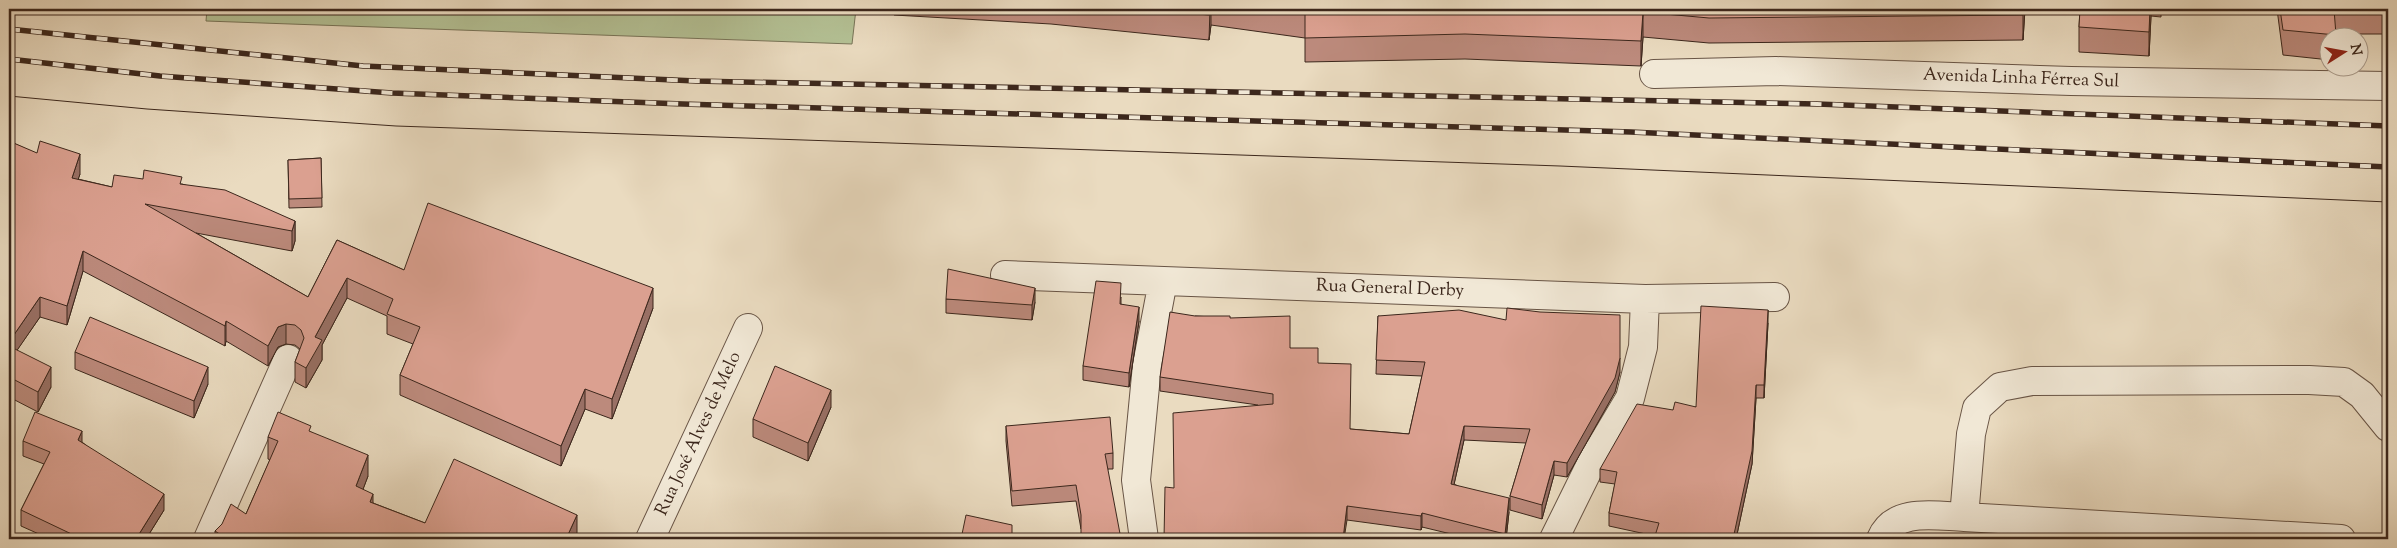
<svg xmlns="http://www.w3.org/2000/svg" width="2397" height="548" viewBox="0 0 2397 548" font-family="'Sorts Mill Goudy',serif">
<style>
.green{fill:#b4c195;stroke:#787458}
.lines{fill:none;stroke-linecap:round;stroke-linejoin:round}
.minor-casing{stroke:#685445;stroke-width:30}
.minor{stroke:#f1e8d6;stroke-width:28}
.tram{stroke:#3c271c;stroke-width:1}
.rail-casing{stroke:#3c271c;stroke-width:5.5}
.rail{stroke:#f1e8d6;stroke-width:4;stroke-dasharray:11;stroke-linecap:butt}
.wall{fill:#bc8a7c;stroke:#3c271c}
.shaded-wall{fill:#997065;stroke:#3c271c}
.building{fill:#dba090;stroke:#3c271c}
.labels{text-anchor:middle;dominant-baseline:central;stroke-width:4;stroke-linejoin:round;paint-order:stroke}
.street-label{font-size:18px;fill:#3c271c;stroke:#f1e8d6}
</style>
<rect width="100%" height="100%" fill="#eadbc0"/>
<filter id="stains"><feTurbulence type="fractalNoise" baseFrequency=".004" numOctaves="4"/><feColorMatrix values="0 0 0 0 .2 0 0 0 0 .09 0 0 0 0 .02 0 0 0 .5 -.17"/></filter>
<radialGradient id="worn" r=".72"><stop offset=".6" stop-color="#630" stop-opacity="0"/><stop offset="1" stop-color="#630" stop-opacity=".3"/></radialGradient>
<!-- green -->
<path class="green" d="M207 9H856L852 44 206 21Z"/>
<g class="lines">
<defs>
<path id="minor" d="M1654 74 1776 71 2071 81 2388 86
M1005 275 1645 299 1775 297
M1964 517 2341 539
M208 539 288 359
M650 539 748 328
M1144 539 1136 480 1147 365 1163 281
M1554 539 1592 462 1630 398 1643 347 1645 299
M1881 539C1894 507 1936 516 1964 517L1971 434 1977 408 2000 387 2032 381 2309 380 2344 382 2362 395 2388 427"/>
</defs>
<!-- minor casing -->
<use href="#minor" class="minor-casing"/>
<!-- minor -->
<use href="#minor" class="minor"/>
<!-- tram -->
<path class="tram" d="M9 96 147 109 396 126 1560 166 2388 202"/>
<defs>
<path id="rail" d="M9 29 363 66 696 81 1817 104 2388 126
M9 59 160 76 392 93 683 104 1631 132 2388 167"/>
</defs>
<!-- rail casing -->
<use href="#rail" class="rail-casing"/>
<!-- rail -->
<use href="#rail" class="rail"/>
</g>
<!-- wall -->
<path class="wall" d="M894 9H2025L2023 40 1709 43 1643 37 1641 66 1465 59 1305 62V38L1211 25 1209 40 1051 24 894 15Z
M2080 9H2161V17L2151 16 2149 56 2079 52V27Z
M2277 9H2388V34H2336V38H2330V60L2283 55Z
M9 141 80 174 78 179 112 187 182 184 295 221V241L292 251 196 233 308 297 337 240 404 270 653 308 612 419 585 409 561 466 400 395V375L413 344 387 334V316L347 298 322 345V360L306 388 295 382V362L300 349 295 345 286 344 278 347 268 366 226 341 225 346 83 271 67 325 40 317 17 350 51 387 38 412 9 397Z
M321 158 322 207 289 208 288 160Z
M1121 297V304L1139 321 1129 387 1083 380V366Z
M946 299 1035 302 1032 320 946 313Z
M1195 316 1230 318 1290 348 1318 363 1350 429 1409 434 1422 376 1376 374 1378 316 1620 372 1615 392 1567 477 1554 475 1542 519 1510 510V496L1526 443 1464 440 1454 484 1509 512 1506 539H1472L1422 527 1421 530 1347 520 1174 488 1258 405 1160 391V377Z
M1768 323 1764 398H1756L1752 464 1736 539H1654L1655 536 1609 526V513L1615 484 1600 482V469L1673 410 1696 407Z
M75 352 208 384 194 418 75 369Z
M831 407 808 461 753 437V419Z
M1006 426 1113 453V469H1108L1081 529 1076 501 1012 506 1006 441Z
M311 432 368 476 363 489 373 503 425 523 577 537 576 539H215V531L246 514 270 460 268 459V437Z
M23 441 82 442 164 510 146 539H50L21 526V510L44 464 23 456Z"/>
<!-- shaded-wall -->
<path class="shaded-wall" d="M1210 9H1211V25L1209 40Z
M2023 9H2025L2023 40Z
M2150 9H2151V16L2149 56V32Z
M1643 12V37L1641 66V41Z
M80 154V174L72 198V178Z
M295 221V241L292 251V231Z
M83 251V271L67 325V306Z
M347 278V298L322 345V360L306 388V368L315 337Z
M653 288V308L612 419V399Z
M1035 288V302L1032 320V305Z
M40 297V317L9 362V342Z
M1139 307V321L1129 387V373Z
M1768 310V323L1764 398V385Z
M226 321V341L225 346V326Z
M286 324V344L278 347 268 366V346L278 327Z
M1620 358V372L1615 392 1567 477V463Z
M51 367V387L38 412V392Z
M208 367V384L194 418V401Z
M1756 385V398L1752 464 1736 539H1733Z
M585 389V409L561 466V446Z
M831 390V407L808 461V443Z
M1464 426V440L1451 498V484Z
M82 431V446L78 440Z
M368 455V476L356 508V486Z
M1554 461V475L1542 519V505Z
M164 494V510L146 539H136Z
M373 494V516L370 502Z
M1509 498V512L1506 539H1505Z
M1347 506V520L1344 539H1343Z
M1422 513V527L1421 530V516Z
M577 515V537L576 539H566Z"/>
<!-- building -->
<path class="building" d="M1142 9H1210L1209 15Z
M1270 9H2023V15L1709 18 1643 12 1641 41 1465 34 1305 38V14Z
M2080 9H2150L2149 32 2079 27Z
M2280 9H2334L2336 35 2283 30Z
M9 141 37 153 40 141 80 154 72 178 112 187 114 175 143 179 144 170 182 177 180 184 225 190 295 221 292 231 145 204 308 297 337 240 404 270 428 203 653 288 612 399 585 389 561 446 400 375 420 327 387 314 393 299 347 278 315 337 322 340 306 368 295 362 304 338 301 330 295 325 286 324 278 327 268 346 226 321 225 326 83 251 67 306 40 297 9 342Z
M321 158 322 198 289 199 288 160Z
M948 269 1035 288 1032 305 946 299Z
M1096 281 1121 283 1120 304 1139 307 1129 373 1083 366Z
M1701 306 1768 310 1764 385H1756L1752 451 1733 539H1654L1659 523 1609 513 1617 472 1600 469 1637 404 1673 410 1675 402 1696 407Z
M1507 308 1540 312 1620 315V358L1615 378 1567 463 1554 461 1542 505 1510 496 1530 429 1464 426 1451 484 1509 498 1505 534 1422 513 1421 516 1347 506 1343 539H1164L1165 487 1174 488 1173 413 1273 404V394L1160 377 1170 312 1195 316H1230V318L1290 316V348H1318V363L1351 364 1350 429 1409 434 1425 362 1376 360 1378 316 1459 310 1506 320Z
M90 317 208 367 194 401 75 352Z
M9 346 51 367 38 392 9 377Z
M775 366 831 390 808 443 753 419Z
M35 412 82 431 78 440 164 494 136 539H82L21 510 50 452 23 441Z
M278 412 311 426 309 431 368 455 356 486 373 494 370 502 425 523 454 459 577 515 566 539H219L221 535 215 531 222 524 231 504 246 514 278 441 268 437Z
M1110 417 1113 453 1105 454 1121 539H1081V515L1076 485 1012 491 1006 426Z
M966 515 1012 525V539H961Z"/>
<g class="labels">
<!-- street labels -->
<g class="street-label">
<text transform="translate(2021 79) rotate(2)">Avenida Linha Férrea Sul</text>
<text transform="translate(1390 289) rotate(2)">Rua General Derby</text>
<text transform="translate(699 434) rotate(-65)">Rua José Alves de Melo</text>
</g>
</g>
<!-- margin -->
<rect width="2397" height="548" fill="none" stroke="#eadbc0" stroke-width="30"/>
<rect x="10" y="10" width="2377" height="528" fill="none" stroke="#3c271c" stroke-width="2.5"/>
<rect x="15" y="15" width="2367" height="518" fill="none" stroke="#3c271c"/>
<!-- north arrow -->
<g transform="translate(2344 52) rotate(79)"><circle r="24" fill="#f1e8d6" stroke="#a99b8c"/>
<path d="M0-4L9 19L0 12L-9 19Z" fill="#8f2418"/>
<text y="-8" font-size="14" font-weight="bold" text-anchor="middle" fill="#3c271c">N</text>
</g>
<rect width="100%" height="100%" filter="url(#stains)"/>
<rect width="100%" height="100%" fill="url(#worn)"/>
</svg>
